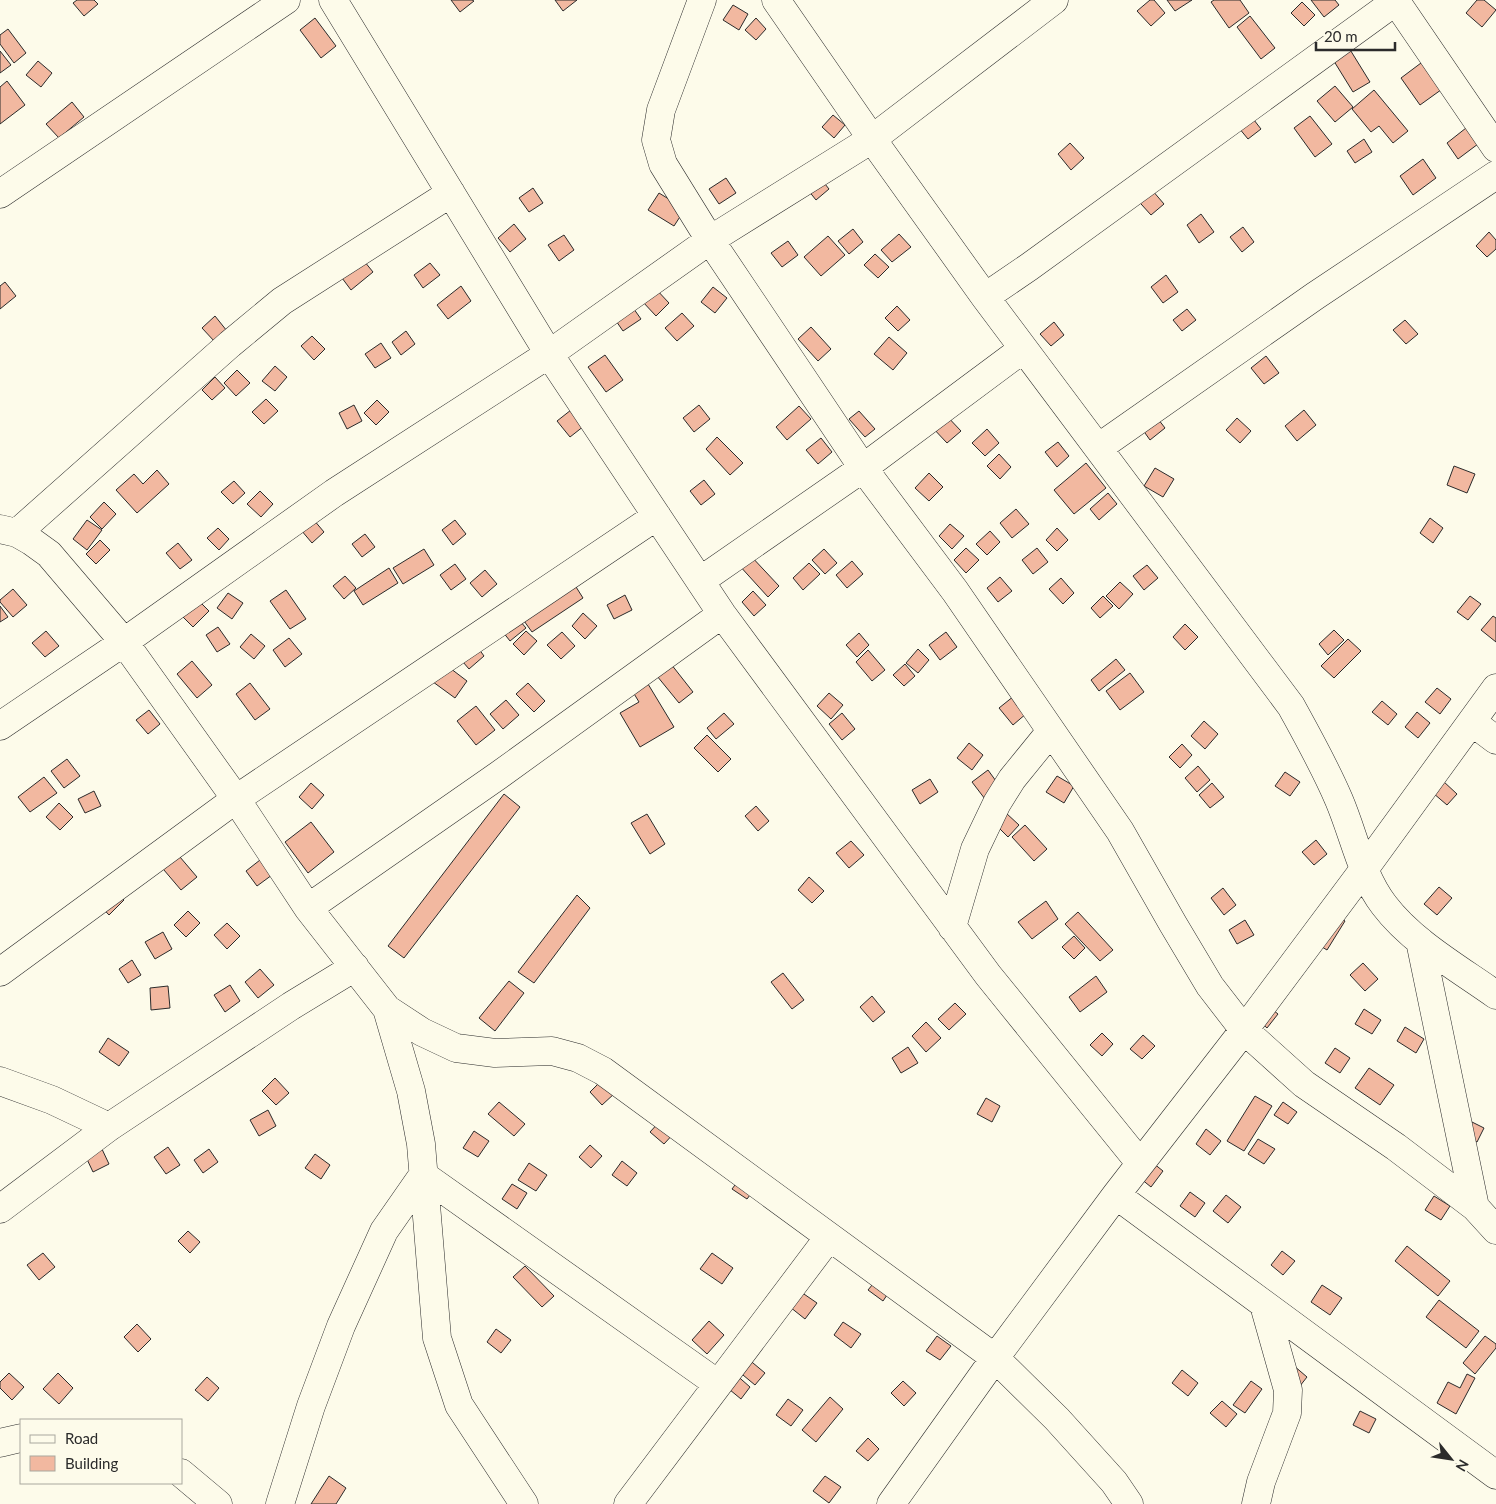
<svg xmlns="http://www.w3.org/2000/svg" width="1496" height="1504" viewBox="0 0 1496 1504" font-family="Lato,sans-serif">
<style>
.building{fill:#f2b8a0;stroke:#2b2b2b}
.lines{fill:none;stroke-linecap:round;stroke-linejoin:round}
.minor-casing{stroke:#2b2b2b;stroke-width:29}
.minor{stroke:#fdfbea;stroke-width:28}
</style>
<rect width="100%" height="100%" fill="#fdfbea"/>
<!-- building -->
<path class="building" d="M77 0H94L98 4 84 16 73 3Z
M451 0H472L474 1 460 12Z
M555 0H577L563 11Z
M1150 0H1154L1165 13 1151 26 1137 11Z
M1167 0H1192L1175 11Z
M1214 0H1240L1249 13 1229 28 1211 2Z
M1311 0H1335L1339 5 1324 17Z
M1477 0H1484L1496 10 1482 27 1466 13Z
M1302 2 1315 15 1304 26 1291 13Z
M733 5 748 14 739 30 723 20Z
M1250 16 1275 48 1261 59 1237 27Z
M315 18 336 46 321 58 300 30Z
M756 18 766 29 756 40 745 30Z
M8 29 26 53 14 63 0 44V35Z
M1349 48 1370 82 1353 92 1332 58Z
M0 51 11 65 0 73Z
M1425 60 1445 87 1420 105 1401 78Z
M38 61 52 73 41 87 26 75Z
M7 81 25 105 0 124V87Z
M1335 86 1353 107 1335 122 1317 101Z
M1374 90 1408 131 1393 143 1379 126 1371 132 1352 109Z
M72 102 84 117 59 138 46 124Z
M1247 111 1261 129 1248 139 1234 122Z
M833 115 845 125 834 138 822 127Z
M1310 116 1332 144 1315 157 1294 128Z
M1466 128 1478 144 1458 159 1447 143Z
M1364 139 1372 152 1355 163 1347 151Z
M1070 143 1084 158 1071 170 1058 154Z
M1423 159 1436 178 1413 195 1400 176Z
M817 174 829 189 816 200 804 185Z
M726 178 736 193 719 204 709 189Z
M1146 183 1164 204 1151 215 1132 194Z
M533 188 543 203 529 212 519 198Z
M659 193 685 209 674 226 648 210Z
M1201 214 1214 232 1199 243 1187 225Z
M514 224 526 239 510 252 498 238Z
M1243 227 1254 242 1242 252 1230 237Z
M853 229 863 242 849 254 838 241Z
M1489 232 1496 240V249L1487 257 1476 246Z
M899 234 911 247 892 262 881 250Z
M564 235 574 250 559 261 548 245Z
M828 236 845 255 821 276 804 257Z
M788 241 798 255 782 267 771 253Z
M875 254 889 267 878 278 864 265Z
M360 256 373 272 351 290 339 274Z
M430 263 440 275 423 288 414 275Z
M1166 275 1178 292 1163 303 1151 287Z
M5 282 16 296 0 309V286Z
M461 286 471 301 448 319 437 305Z
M713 287 727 298 715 313 701 302Z
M655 288 669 303 656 316 642 301Z
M631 305 641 319 623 331 614 318Z
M897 306 910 320 898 331 885 318Z
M1187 309 1196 320 1182 331 1173 320Z
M682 313 694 326 677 341 665 328Z
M215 316 227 331 215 342 202 328Z
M1405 320 1418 334 1406 344 1393 330Z
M1054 322 1064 335 1051 346 1040 334Z
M811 327 831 349 818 361 798 339Z
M406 331 415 344 401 355 392 342Z
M312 336 325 349 314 360 301 346Z
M889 337 907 353 893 370 874 354Z
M381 343 391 358 375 368 365 354Z
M605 355 623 380 606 392 588 367Z
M1266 356 1279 373 1264 384 1251 368Z
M275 366 287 377 275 391 262 381Z
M237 370 250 383 236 396 224 383Z
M215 377 225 388 212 400 202 390Z
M266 399 278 411 264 424 252 412Z
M377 400 389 412 376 425 364 413Z
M354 405 362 421 347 429 339 413Z
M699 405 710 419 694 432 683 418Z
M799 406 811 419 787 440 776 427Z
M571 410 584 426 570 437 557 421Z
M1304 410 1316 425 1297 441 1285 426Z
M859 411 875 429 865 437 849 419Z
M944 413 961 431 947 443 931 426Z
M1155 415 1165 428 1150 440 1140 426Z
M1237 418 1251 431 1240 443 1226 430Z
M987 429 999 443 985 456 972 443Z
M717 437 743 463 730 475 706 449Z
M821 438 832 452 818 464 806 450Z
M1058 442 1069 456 1057 467 1045 452Z
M999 454 1011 467 1000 479 987 466Z
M1086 463 1106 488 1074 514 1054 490Z
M1454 466 1475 474 1467 493 1447 485Z
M1155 468 1174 479 1163 497 1144 486Z
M157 470 169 484 137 513 116 490 134 474 143 484Z
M929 473 943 487 929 501 915 488Z
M704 480 715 494 701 505 690 491Z
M234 481 245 493 233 504 221 492Z
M260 491 273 504 261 517 247 504Z
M1108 493 1117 504 1099 520 1090 509Z
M104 502 116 514 102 529 90 517Z
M1016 509 1029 524 1012 538 1000 523Z
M1430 518 1443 528 1433 543 1420 533Z
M313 519 324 532 312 543 301 530Z
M87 520 102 530 87 550 73 539Z
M455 520 466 534 453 545 442 530Z
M950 524 964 536 952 549 939 536Z
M218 528 229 539 219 550 207 538Z
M1057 528 1068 540 1057 551 1046 540Z
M990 531 1000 542 987 555 976 544Z
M365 534 375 547 362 557 352 544Z
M100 540 110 550 96 564 86 554Z
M178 543 192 560 180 569 166 553Z
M966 548 979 560 966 573 954 560Z
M1037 548 1048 562 1033 574 1022 560Z
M424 549 434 565 403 584 393 568Z
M824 549 837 563 825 574 812 560Z
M749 554 779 586 768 597 738 564Z
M852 561 863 574 847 588 836 575Z
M809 563 820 574 803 590 793 578Z
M455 564 466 579 451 590 440 575Z
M1147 565 1158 578 1144 590 1133 576Z
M389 568 398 583 363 605 354 591Z
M485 570 497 584 482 597 470 583Z
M345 576 356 588 344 599 333 586Z
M1000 577 1012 591 998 602 987 588Z
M1061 578 1074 593 1063 604 1049 589Z
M571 579 583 598 532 632 519 614Z
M1120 582 1133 594 1119 609 1106 596Z
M13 589 27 605 13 617 0 602V600Z
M286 590 306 619 290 629 270 601Z
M753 591 766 605 754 616 742 602Z
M228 593 243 603 232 619 217 608Z
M625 595 632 610 614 619 607 605Z
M1103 596 1113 606 1100 618 1091 608Z
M1470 596 1481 604 1468 620 1457 612Z
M199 601 209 611 193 627 183 617Z
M0 606 8 617 0 622Z
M583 613 597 626 585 639 572 626Z
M514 614 526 628 510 641 499 627Z
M1493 616 1496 618V642L1481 630Z
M1185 624 1198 637 1185 650 1173 637Z
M218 627 230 644 217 652 206 635Z
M1334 630 1344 640 1328 655 1319 644Z
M46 631 59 646 45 657 32 643Z
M526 631 537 641 524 655 513 644Z
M562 632 575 646 561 659 547 645Z
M946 632 957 647 940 660 929 645Z
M859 633 869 645 857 657 846 645Z
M251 634 265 646 254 659 240 647Z
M289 638 302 654 285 667 273 650Z
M1348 639 1361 651 1334 678 1321 666Z
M473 641 484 656 469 669 457 655Z
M918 649 929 660 918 673 906 663Z
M868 650 885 670 872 681 856 662Z
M1116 659 1125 670 1099 691 1091 680Z
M192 661 212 685 197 698 177 674Z
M442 662 467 681 455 698 429 679Z
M671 664 693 692 679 703 657 676Z
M905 664 915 676 904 686 893 675Z
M1130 673 1144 692 1120 710 1106 691Z
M645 679 674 727 640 747 620 713 639 702 630 687Z
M250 683 270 709 255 720 236 694Z
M528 683 545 701 534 712 516 694Z
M1437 688 1451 699 1440 714 1425 702Z
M829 693 843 705 831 719 817 706Z
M1014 696 1027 713 1013 725 999 708Z
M506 700 519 715 503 729 490 714Z
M1382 701 1397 714 1388 725 1372 712Z
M476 706 495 730 476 745 457 721Z
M149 710 160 724 148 734 136 720Z
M1417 712 1430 723 1418 738 1405 727Z
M724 713 734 724 716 739 707 728Z
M842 713 855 729 842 740 829 724Z
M1204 721 1218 734 1205 749 1191 736Z
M707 735 731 759 718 772 694 748Z
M969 743 983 755 972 770 957 758Z
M1182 744 1192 755 1180 768 1169 757Z
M67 759 80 776 64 788 51 771Z
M1198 766 1210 780 1197 792 1185 778Z
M988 770 1001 788 985 799 972 782Z
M1285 772 1300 782 1290 796 1275 786Z
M1057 776 1074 786 1064 803 1046 792Z
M44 777 57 793 30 812 18 797Z
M930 779 938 792 920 804 912 790Z
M1443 781 1457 794 1447 805 1433 793Z
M311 783 324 795 312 809 299 797Z
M1212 783 1224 797 1210 808 1199 795Z
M94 791 101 806 85 813 78 799Z
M504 794 520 807 404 958 388 946Z
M59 803 73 817 60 830 46 817Z
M756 806 769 821 758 831 745 816Z
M1006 813 1019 825 1008 837 996 825Z
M647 814 665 844 650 854 631 823Z
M311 822 334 852 308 873 285 842Z
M1025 825 1047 849 1034 861 1012 837Z
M1316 840 1327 854 1314 865 1302 852Z
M851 841 864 855 849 868 836 853Z
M174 850 197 877 181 890 158 863Z
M260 860 272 875 257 886 246 871Z
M809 877 824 891 812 903 798 890Z
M112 887 124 900 109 915 97 902Z
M1439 887 1452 898 1437 915 1424 904Z
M1223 888 1236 905 1224 915 1211 898Z
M577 895 590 908 534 983 518 972Z
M1046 901 1058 919 1032 939 1018 922Z
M188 911 200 923 186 937 174 925Z
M1078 912 1113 950 1100 961 1065 924Z
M1333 913 1345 921 1327 950 1314 942Z
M1245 920 1254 935 1237 944 1229 930Z
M227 923 240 936 227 949 214 935Z
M163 932 172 949 155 959 145 942Z
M1074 936 1085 948 1074 959 1062 947Z
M132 960 141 975 128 983 119 969Z
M1363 963 1378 979 1365 991 1350 975Z
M260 969 274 985 258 998 245 982Z
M783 973 804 1000 792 1009 771 982Z
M1096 976 1107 992 1080 1012 1069 997Z
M509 981 524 993 495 1031 479 1018Z
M230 985 240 1001 225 1012 214 995Z
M168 986 170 1008 151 1010 150 988Z
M872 996 885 1012 873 1022 860 1007Z
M955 1003 966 1014 949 1030 938 1019Z
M1264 1003 1278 1014 1267 1028 1254 1016Z
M1364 1009 1381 1020 1372 1034 1355 1024Z
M926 1022 941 1038 926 1052 912 1036Z
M1405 1027 1424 1039 1416 1053 1397 1041Z
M1102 1033 1113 1044 1102 1056 1090 1045Z
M1143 1035 1155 1046 1142 1059 1130 1049Z
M108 1038 129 1052 119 1066 99 1052Z
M908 1047 918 1063 901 1073 892 1058Z
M1335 1048 1350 1058 1340 1073 1325 1063Z
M1369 1068 1394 1085 1380 1105 1355 1088Z
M275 1078 289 1093 276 1105 262 1091Z
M603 1079 615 1093 602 1105 590 1092Z
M1255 1096 1272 1106 1244 1151 1227 1141Z
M986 1098 1000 1106 992 1122 977 1114Z
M499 1102 525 1124 514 1136 488 1114Z
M1283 1102 1297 1112 1288 1124 1274 1115Z
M268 1110 276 1126 259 1136 250 1120Z
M661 1120 675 1132 664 1144 650 1132Z
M1470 1121 1484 1128 1477 1142 1462 1135Z
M1206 1129 1221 1141 1210 1155 1196 1144Z
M474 1131 489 1141 478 1157 463 1148Z
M1258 1139 1275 1149 1264 1164 1248 1154Z
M590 1145 602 1156 591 1168 579 1157Z
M101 1147 109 1164 93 1172 85 1155Z
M168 1147 180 1165 166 1174 154 1157Z
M209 1149 218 1162 203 1173 194 1160Z
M315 1154 330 1165 321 1179 305 1168Z
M1148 1159 1163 1171 1151 1187 1135 1174Z
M622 1161 637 1173 627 1186 612 1175Z
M529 1163 547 1175 536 1191 518 1180Z
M741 1177 756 1187 747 1199 732 1189Z
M512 1184 527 1193 517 1209 502 1199Z
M1190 1192 1205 1203 1195 1217 1180 1206Z
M1226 1195 1241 1207 1228 1223 1213 1211Z
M1434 1196 1450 1206 1441 1220 1425 1210Z
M188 1231 200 1242 190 1253 178 1241Z
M1407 1246 1450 1281 1438 1296 1395 1261Z
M1282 1251 1295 1261 1283 1275 1271 1265Z
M43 1253 55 1267 39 1280 27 1265Z
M712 1253 733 1268 722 1284 700 1269Z
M525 1266 554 1296 542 1307 513 1277Z
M877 1279 891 1289 883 1301 868 1290Z
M1322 1285 1342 1298 1330 1315 1311 1302Z
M801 1292 817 1303 805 1319 790 1307Z
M1439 1300 1479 1331 1466 1348 1426 1317Z
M709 1321 724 1335 707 1354 692 1340Z
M843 1322 861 1334 851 1348 834 1335Z
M137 1324 151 1339 138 1352 124 1337Z
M496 1329 511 1340 501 1353 487 1342Z
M937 1336 951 1346 940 1360 926 1351Z
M1485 1336 1496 1344V1348L1475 1374 1463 1363Z
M747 1358 765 1373 755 1385 737 1370Z
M1293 1365 1307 1377 1296 1391Z
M1182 1370 1198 1383 1188 1396 1172 1383Z
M9 1373 24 1387 12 1400 0 1388V1382Z
M58 1373 73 1388 59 1404 43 1389Z
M734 1373 750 1387 741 1399 724 1385Z
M1467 1374 1475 1378 1456 1414 1437 1403 1448 1382 1460 1388Z
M207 1377 219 1388 208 1401 195 1390Z
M903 1381 916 1393 904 1406 891 1393Z
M1251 1381 1262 1389 1245 1413 1233 1405Z
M830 1397 843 1409 816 1442 802 1430Z
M788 1399 803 1410 791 1426 776 1415Z
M1222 1401 1237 1414 1226 1427 1210 1413Z
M1360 1411 1376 1419 1369 1433 1353 1425Z
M868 1438 879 1449 868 1461 856 1451Z
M329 1476 346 1488 336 1504H311Z
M825 1476 841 1487 829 1503 813 1491Z"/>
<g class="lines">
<defs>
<path id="minor" d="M333 0 549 354 722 614 988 975 1140 1163
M702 0 661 110 656 140 663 164 710 240 863 468 955 591 1120 831 1173 924 1210 986 1244 1030 1304 1084 1396 1147 1475 1207 1496 1230
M776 0 872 139 985 297 1291 706C1308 737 1325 767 1339 800 1354 835 1361 875 1384 905 1412 942 1458 968 1496 995
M1395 0 1496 148
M0 194 286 0
M985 297 1029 267 1396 1
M1098 448 1315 296 1496 175
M0 529 17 533 31 541 49 554 124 642 236 799 308 908 387 1009 422 1032 456 1048 495 1053 552 1051 578 1058 603 1071 995 1358 1057 1419 1114 1482 1129 1504
M17 533 230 344 282 301 451 193
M700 581 863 468 1023 349
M1472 722 1496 740
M0 726 124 642 334 493 549 354 710 240 872 139 1054 0
M308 908 499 775 722 614
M952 927 975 849 997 803 1012 779 1051 731
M1420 941 1475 1207
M0 972 236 799 657 516
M387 1009 411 1091 421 1144 437 1338 459 1405 524 1504
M0 1081 52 1100 109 1127
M1116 1195 1496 1475
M0 1209 109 1127 291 1006 355 967
M0 1443 21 1438
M181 1473 218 1504
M280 1504 311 1406 341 1326 384 1231 423 1175 718 1384
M628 1504 829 1237
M891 1504 995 1358 1116 1195 1244 1030 1365 868 1496 688
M1256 1504 1261 1482 1287 1413 1288 1390 1264 1305"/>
</defs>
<!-- minor casing -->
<use href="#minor" class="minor-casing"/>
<!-- minor -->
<use href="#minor" class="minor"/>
</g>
<!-- legend -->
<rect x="20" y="1419" width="162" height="65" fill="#fdfbea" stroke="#a9a89e"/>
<rect x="30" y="1435" width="25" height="8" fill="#fdfbea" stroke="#a9a89e"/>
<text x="65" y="1444" font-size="15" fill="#2b2b2b">Road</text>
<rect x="30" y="1456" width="25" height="15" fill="#f2b8a0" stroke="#a9a89e"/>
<text x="65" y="1469" font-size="15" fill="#2b2b2b">Building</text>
<!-- north arrow -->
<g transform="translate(1451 1459) rotate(120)" stroke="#fdfbea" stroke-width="4" paint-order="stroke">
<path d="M0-4L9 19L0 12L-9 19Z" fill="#2b2b2b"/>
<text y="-8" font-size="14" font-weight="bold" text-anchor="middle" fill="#2b2b2b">N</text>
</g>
<!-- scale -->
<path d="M1316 42v8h79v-8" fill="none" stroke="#2b2b2b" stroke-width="2.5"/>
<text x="1324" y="42" font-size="15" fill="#2b2b2b" stroke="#fdfbea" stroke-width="4" paint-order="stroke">20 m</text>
</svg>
